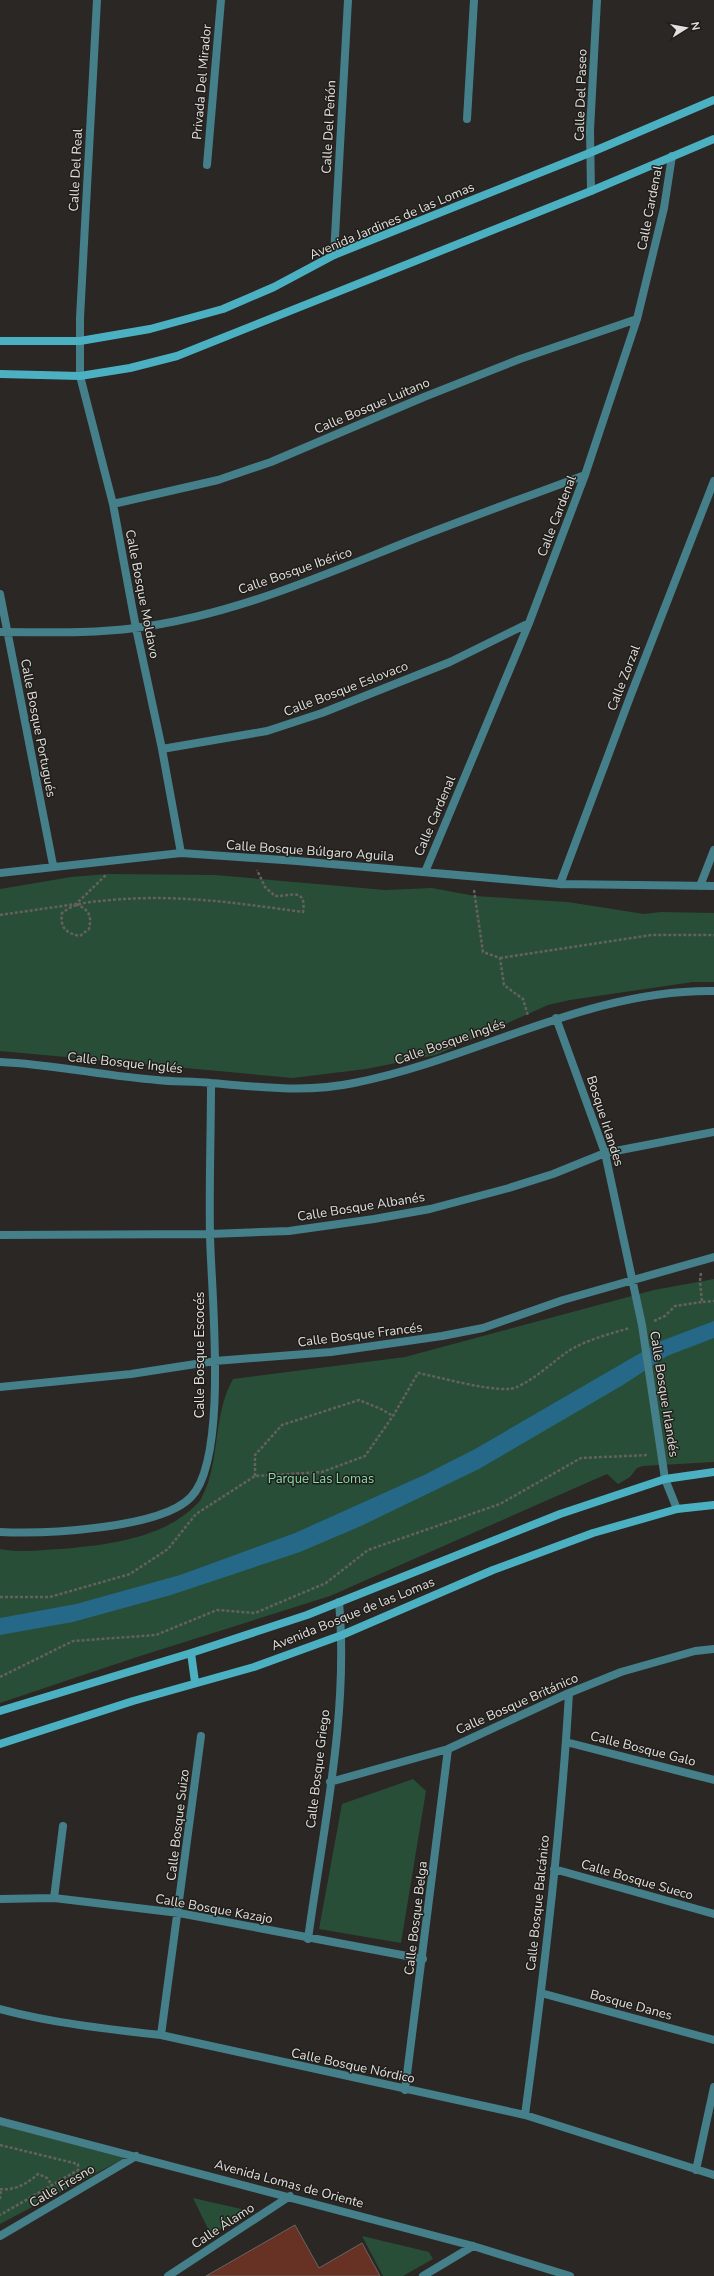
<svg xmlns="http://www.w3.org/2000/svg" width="714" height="2276" viewBox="0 0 714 2276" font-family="'Nunito Sans',sans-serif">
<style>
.green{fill:#284e37}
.water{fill:#256887}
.building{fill:#673123;stroke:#6a6463}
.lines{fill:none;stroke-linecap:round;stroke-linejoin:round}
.path{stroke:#64615e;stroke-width:2.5;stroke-dasharray:3 2;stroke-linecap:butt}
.street{stroke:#447f8a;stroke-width:8}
.secondary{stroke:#4bb1c2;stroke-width:8}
.labels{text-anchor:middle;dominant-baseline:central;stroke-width:3;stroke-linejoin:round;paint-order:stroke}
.street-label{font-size:13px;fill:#e2e0de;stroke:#201e1a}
.park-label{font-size:13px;fill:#86dca8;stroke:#201e1a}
</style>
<rect width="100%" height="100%" fill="#2a2724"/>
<!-- green -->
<path class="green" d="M107 874 215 875 385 890 432 888 475 896 568 902 644 914 661 912 714 913V982H693L570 1000 548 1005 436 1055 366 1069 293 1078 0 1051V889L71 877Z
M714 1279V1462L643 1466 637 1468 630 1477 618 1484 607 1474 330 1596 134 1658 0 1703V1549C21 1553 40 1550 61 1549 106 1545 163 1539 197 1504 202 1500 205 1489 208 1483 219 1449 215 1411 233 1379L405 1357 654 1290Z
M413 1779 426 1791 401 1943 319 1929 342 1804Z
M0 2125 125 2158 0 2224Z
M193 2198 250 2211 211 2235Z
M362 2236 429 2252 433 2259 403 2276H383Z"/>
<!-- water -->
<path class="water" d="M714 1321V1338L667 1356 623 1385 479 1469 361 1526 300 1552 171 1595 73 1622 0 1635V1618L76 1604 180 1575 295 1533 424 1475 475 1449 661 1341Z"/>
<!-- building -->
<path class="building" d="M295 2225 319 2268 362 2243 380 2276H206Z"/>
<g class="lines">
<!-- path -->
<path class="path" d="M474 890 483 952 500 958 504 985 523 999 528 1016
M76 904C89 910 92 915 89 929L80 936C66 933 60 928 62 913 77 901 93 902 111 900 179 894 236 903 303 912 307 886 289 897 275 896L265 887 257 870
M0 915 76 904 107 874
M500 958 652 935H714
M701 1273 700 1281 702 1302 714 1301
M654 1321 665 1316 675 1306 702 1302
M255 1476V1455L282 1425 359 1400 381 1409 393 1416
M0 1597H50L130 1574 168 1549 196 1514 255 1476 322 1472 365 1456 393 1416 418 1373C443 1378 484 1390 509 1389 525 1388 554 1361 567 1352 583 1341 612 1333 630 1328
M0 1677 73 1641 156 1635 217 1610 255 1613 326 1583 368 1550 500 1504 581 1458 649 1455
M0 2145 78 2164V2170L0 2215
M0 2189C15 2191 28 2183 38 2174L47 2178 52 2185
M0 2199 1 2190"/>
<!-- street -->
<path class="street" d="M97 0 80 318V376L113 504 136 628 162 749 181 853
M467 119 474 0
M207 165 221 0
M591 191 590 130 597 0
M334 255 348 0
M113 504 218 480 271 462 424 397 520 359 637 319
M0 594 53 865
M0 632C45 632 90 634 135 628 231 616 321 576 409 541 467 518 527 497 585 475
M162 749 267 731 322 713 450 662 529 623
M425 872 529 623 585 475 637 319 664 208 672 156
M0 873 181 853 297 861 560 884 714 886
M560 884 630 697 714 481
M700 886 714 850
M556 1018 605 1153 642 1325 665 1479 677 1509
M0 1062C52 1064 104 1076 157 1080 175 1082 193 1081 211 1083 259 1087 306 1093 354 1083 476 1059 587 989 714 991
M0 1235 210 1234 289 1231 374 1219 430 1209 509 1188 553 1174 605 1153 714 1132
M0 1387 131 1374 215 1361 331 1352 442 1336 483 1328 563 1300 714 1257
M0 1532C44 1534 161 1529 191 1497 229 1458 211 1291 210 1235 209 1184 211 1134 211 1083
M566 1742 714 1780
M330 1782 448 1749 569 1693 621 1672 695 1651 714 1649
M554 1869 714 1914
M54 1898 63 1826
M0 1899 54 1898 179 1913 423 1959
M308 1939C323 1829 349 1713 339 1602
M541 1993 714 2040
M0 2009C52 2023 107 2029 161 2035L525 2115 714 2175
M161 2035 201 1736
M405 2090 448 1749
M525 2115C544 1975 561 1834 569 1693
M0 2121 473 2246 570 2276
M696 2170 714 2087
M0 2236 136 2156
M168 2276 290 2196
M423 2276 473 2246"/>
<!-- secondary -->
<path class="secondary" d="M0 341H80L150 329 223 309 274 287 334 255 592 152 714 100
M0 374 80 376 130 368 177 356 591 191 714 139
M191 1653 195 1682
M0 1711 191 1653 307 1615 560 1514 665 1479 714 1472
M0 1744 133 1701 254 1667 342 1635 493 1570 593 1533 677 1509 714 1505"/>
</g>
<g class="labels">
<!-- street labels -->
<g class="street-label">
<text transform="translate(202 82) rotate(-85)">Privada Del Mirador</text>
<text transform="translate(581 95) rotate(-88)">Calle Del Paseo</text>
<text transform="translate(329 127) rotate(-87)">Calle Del Peñón</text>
<text transform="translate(76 170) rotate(-87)">Calle Del Real</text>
<text transform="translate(650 208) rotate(-79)">Calle Cardenal</text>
<text transform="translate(392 221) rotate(-23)">Avenida Jardines de las Lomas</text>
<text transform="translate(372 406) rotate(-23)">Calle Bosque Luitano</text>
<text transform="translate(557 516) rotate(-69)">Calle Cardenal</text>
<text transform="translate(295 571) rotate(-19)">Calle Bosque Ibérico</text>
<text transform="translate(142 594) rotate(79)">Calle Bosque Moldavo</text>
<text transform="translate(624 678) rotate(-69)">Calle Zorzal</text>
<text transform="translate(346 689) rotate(-21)">Calle Bosque Eslovaco</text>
<text transform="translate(38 728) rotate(79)">Calle Bosque Portugués</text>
<text transform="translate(435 816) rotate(-67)">Calle Cardenal</text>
<text transform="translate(310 851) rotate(4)">Calle Bosque Búlgaro Aguila</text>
<text transform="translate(450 1042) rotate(-19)">Calle Bosque Inglés</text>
<text transform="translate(125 1063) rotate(6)">Calle Bosque Inglés</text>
<text transform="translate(605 1121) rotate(72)">Bosque Irlandes</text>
<text transform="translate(361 1207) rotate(-9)">Calle Bosque Albanés</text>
<text transform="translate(360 1335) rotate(-7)">Calle Bosque Francés</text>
<text transform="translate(200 1355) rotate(-90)">Calle Bosque Escocés</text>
<text transform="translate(664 1394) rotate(81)">Calle Bosque Irlandés</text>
<text transform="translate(353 1614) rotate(-22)">Avenida Bosque de las Lomas</text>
<text transform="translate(517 1704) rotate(-24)">Calle Bosque Británico</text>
<text transform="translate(643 1749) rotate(14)">Calle Bosque Galo</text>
<text transform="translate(318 1769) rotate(-83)">Calle Bosque Griego</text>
<text transform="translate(178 1825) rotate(-83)">Calle Bosque Suizo</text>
<text transform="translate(637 1880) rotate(16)">Calle Bosque Sueco</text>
<text transform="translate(538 1903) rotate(-84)">Calle Bosque Balcánico</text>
<text transform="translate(214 1909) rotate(10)">Calle Bosque Kazajo</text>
<text transform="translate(416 1918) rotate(-83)">Calle Bosque Belga</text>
<text transform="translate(631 2005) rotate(15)">Bosque Danes</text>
<text transform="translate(353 2066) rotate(12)">Calle Bosque Nórdico</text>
<text transform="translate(289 2184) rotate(15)">Avenida Lomas de Oriente</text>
<text transform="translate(62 2186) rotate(-30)">Calle Fresno</text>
<text transform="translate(223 2226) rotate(-33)">Calle Álamo</text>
</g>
<!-- park labels -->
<g class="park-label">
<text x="321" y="1479">Parque Las Lomas</text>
</g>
</g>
<!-- north arrow -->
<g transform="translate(686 28) rotate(79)" stroke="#201e1a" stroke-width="3" paint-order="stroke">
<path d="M0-3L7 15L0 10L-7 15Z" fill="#e2e0de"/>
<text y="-6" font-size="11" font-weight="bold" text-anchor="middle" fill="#e2e0de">N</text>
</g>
</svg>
